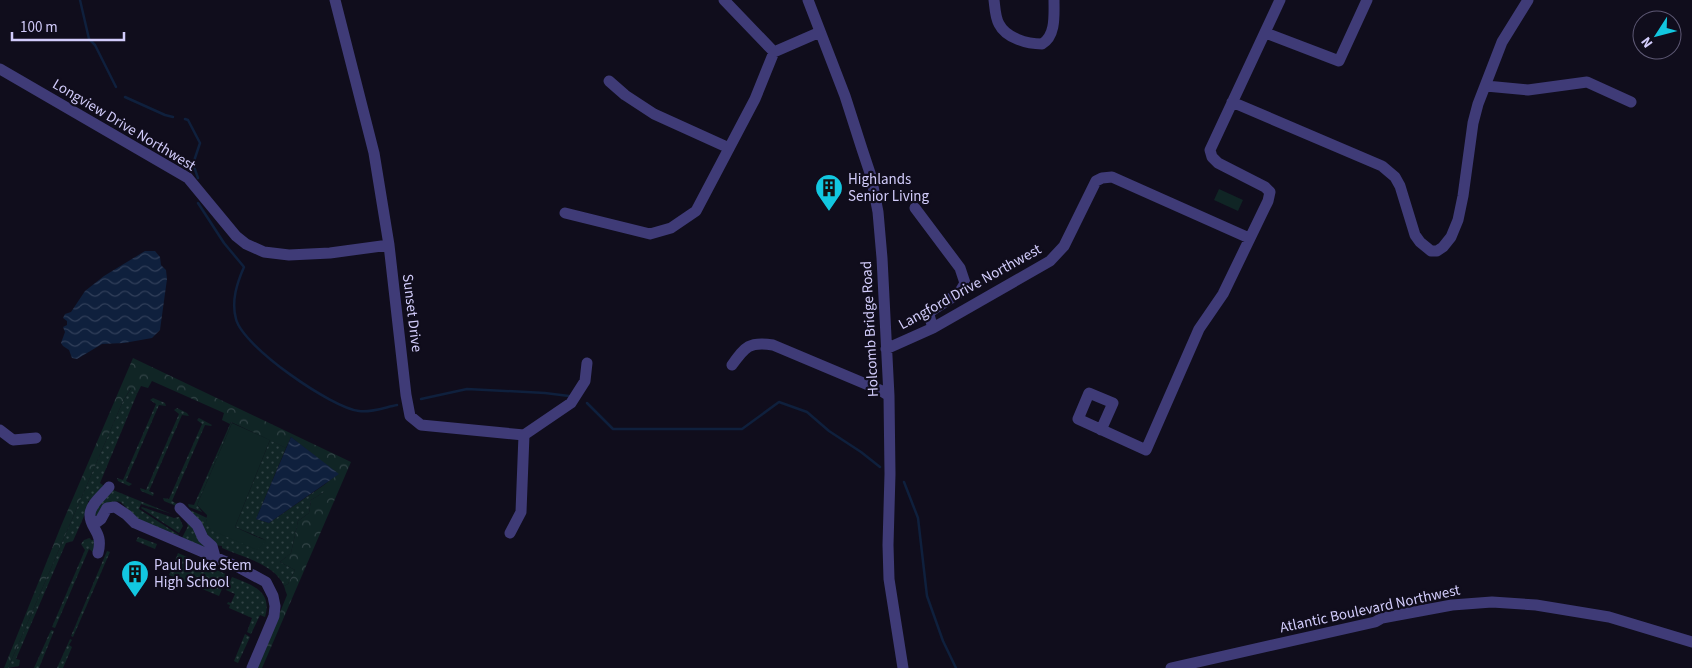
<svg xmlns="http://www.w3.org/2000/svg" width="1692" height="668" viewBox="0 0 1692 668" font-family="'Source Sans 3',sans-serif">
<style>
.grass{fill:url(#grass-dots)}
.forest{fill:url(#forest-crowns)}
.park{fill:#102525}
.water{fill:url(#water-waves)}
.lines{fill:none;stroke-linecap:round;stroke-linejoin:round}
.stream{stroke:#0f203d;stroke-width:2.5}
.minor{stroke:#3f3b77;stroke-width:11}
.labels{text-anchor:middle;dominant-baseline:central;stroke-width:4.5;stroke-linejoin:round;paint-order:stroke}
.street-label{font-size:15px;fill:#d2ccfb;stroke:#100d1c}
.poi-label{font-size:15px;fill:#d2ccfb;stroke:#100d1c;text-anchor:start}
</style>
<defs>
<pattern id="grass-dots" width="8" height="8" patternUnits="userSpaceOnUse" patternTransform="scale(1.25)"><rect width="8" height="8" fill="#102525"/><path d="M2 2h.1M6 6h.1" fill="none" stroke="#324346" stroke-width="1.8" stroke-linecap="round"/></pattern>
<pattern id="forest-crowns" width="20" height="18" patternUnits="userSpaceOnUse" patternTransform="scale(1.25)"><rect width="20" height="18" fill="#102525"/><path d="M2 6a3 3 0 1 1 6 0M12 15a3 3 0 1 1 6 0" fill="none" stroke="#324346"/></pattern>
<pattern id="water-waves" width="16" height="10" patternUnits="userSpaceOnUse" patternTransform="scale(1.25)"><rect width="16" height="10" fill="#0f203d"/><path d="M0 5q4-4 8 0t8 0" fill="none" stroke="#313f5a"/></pattern>
</defs>
<rect width="100%" height="100%" fill="#100d1c"/>
<!-- grass -->
<path class="grass" d="M132 387 133 392 137 394 100 483 104 486C100 492 94 494 90 501H88L89 505 73 541 66 543 16 659 20 660 19 666 8 668 123 401Z
M153 398 165 403 166 406 159 405 126 481 132 484 129 486 118 481 117 478 123 480 156 404 150 400Z
M177 408 187 413 189 416 182 415 149 491 154 493 153 496 141 491 140 488 146 490 179 414 174 410Z
M199 418 212 425 211 426 205 425 172 501 177 504 176 506 164 501 163 498 169 499 202 424 197 420Z
M231 422 232 423 197 505 202 512 189 507 188 504 194 505Z
M270 440 286 448 256 519 269 523 324 485V492L311 500 309 513 298 521 291 553 280 562 295 570 288 584 284 586C275 564 242 557 222 548V546L215 545 190 510 207 518 206 522 266 540 235 527Z
M113 490 172 514 141 504 139 509 179 535 178 537 137 519 121 502C108 500 104 506 97 516L95 515 97 506Z
M142 507 174 518 179 517 183 526 179 533 141 508Z
M185 517 207 549 182 538 188 526Z
M138 537 157 544 155 549 136 541Z
M90 538 91 540H94L96 543 93 552 89 549 55 628 52 627 85 550 81 544 84 540Z
M107 551 110 552 73 637 71 636Z
M178 553 228 575 219 596 169 575Z
M232 577C251 585 273 590 265 617L260 615 251 634 247 632 252 618 229 608 230 605 227 604 228 602 231 603 235 594 226 590Z
M51 630 54 631 39 668H34Z
M245 634 250 637 238 663 234 661Z
M70 639 72 640 69 645 72 647 63 668H57Z"/>
<!-- forest -->
<path class="forest" d="M133 358 351 462 262 668H257L285 600 287 595 284 586 288 584 295 570 280 562 291 553 298 521 309 513 311 500 324 492V485L338 474 291 437 286 448 231 422 230 424 222 420 224 413 152 381 148 388 141 386 137 394 133 392 131 388 123 401 8 668H4L61 526Z"/>
<!-- park -->
<path class="park" d="M1219 189 1243 200 1238 211 1214 200Z
M232 423 270 440 235 527 266 541 257 550 211 530 206 522 207 515 197 505Z"/>
<!-- water -->
<path class="water" d="M145 251H155L160 257 161 265 166 270 167 279 160 330 152 338 124 343 102 344 77 359 72 358 69 350 63 346 61 343 65 332 63 327 67 325V321L63 318 65 314 71 312 85 291 104 276Z
M291 437 339 474 269 523 256 519Z"/>
<g class="lines">
<!-- stream -->
<path class="stream" d="M80 0 89 39 95 45 116 87
M125 97 165 115 173 117
M185 119 188 120 200 143 193 164 198 178
M198 203 224 243 244 267C237 283 231 301 236 319 243 347 332 408 359 411 371 413 386 407 397 405
M421 399 467 389 545 393 569 396
M587 403 613 429H742L779 402 807 412 829 431 861 452 880 467
M904 482 918 518 927 596 943 641 956 668"/>
<!-- minor -->
<path class="minor" d="M335 0 374 153 389 245 406 395 410 416 421 425 524 435 571 403 585 381 587 363
M724 0 774 52
M808 0 845 96 862 149 871 176 878 212 882 258 889 396 890 474 888 545 889 579 903 668
M994 0C995 7 995 17 999 24 1006 38 1027 44 1042 44 1056 36 1054 15 1054 0
M1266 33 1339 61 1367 0
M0 69 188 178 236 236 246 244 264 252 289 255 330 253 389 245
M609 81 625 95 654 114 729 148
M1486 86 1528 90 1587 82 1631 102
M1232 102 1382 166 1395 177 1400 186 1415 235 1420 242 1431 251H1437L1443 247 1451 237 1458 220 1463 196 1473 123 1478 104 1502 42 1528 0
M915 208 960 268 965 283 959 293 931 311 929 315 933 328
M565 213 650 234 671 228 696 211 755 99 774 52 820 32
M886 349 933 328 1050 261 1064 246 1096 181 1102 178 1112 177 1249 238
M732 365C745 347 749 341 773 345L880 390 889 396
M0 430 13 440 36 438
M1101 430 1113 403 1089 393 1078 419 1146 450 1199 329 1223 294 1268 201 1270 192 1265 187 1218 163 1212 157 1210 150 1280 0
M180 508 197 525 203 538 212 546 215 557
M93 525 101 519 107 508 115 507 127 515 135 523 238 567 266 582 273 596 275 606 274 616 252 668
M510 533 521 512 524 435
M98 553C104 531 89 529 90 514 91 503 103 495 109 487
M1171 668 1375 622 1382 618 1452 605 1492 602 1536 605 1609 617 1692 642"/>
</g>
<!-- icons -->
<defs>
<symbol id="building-pin" viewBox="-11 -11 22 30"><path d="M0 17L-7.5 6A9.5 9.5 0 1 1 7.5 6Z" fill="#12c7e0" stroke="#100d1c"/><path d="M-4-6H4V6H1V3H-1V6H-4ZM-2.5-4.3h1.7v1.8h-1.7ZM.8-4.3h1.7v1.8H.8ZM-2.5-1h1.7V.8h-1.7ZM.8-1h1.7V.8H.8Z" fill="#111"/></symbol>
</defs>
<g fill-rule="evenodd">
<use href="#building-pin" x="813" y="172" width="32" height="43"/>
<use href="#building-pin" x="119" y="558" width="32" height="43"/>
</g>
<g class="labels">
<!-- street labels -->
<g class="street-label">
<text transform="translate(124 125) rotate(31)">Longview Drive Northwest</text>
<text transform="translate(970 287) rotate(-29)">Langford Drive Northwest</text>
<text transform="translate(412 313) rotate(83)">Sunset Drive</text>
<text transform="translate(870 329) rotate(-93)">Holcomb Bridge Road</text>
<text transform="translate(1370 609) rotate(-12)">Atlantic Boulevard Northwest</text>
</g>
<!-- poi labels -->
<g class="poi-label">
<text x="848" y="179">Highlands<tspan x="848" dy="17">Senior Living</tspan></text>
<text x="154" y="565">Paul Duke Stem<tspan x="154" dy="17">High School</tspan></text>
</g>
</g>
<!-- north arrow -->
<g transform="translate(1657 35) rotate(234)"><circle r="24" fill="#100d1c" stroke="#5e5975"/>
<path d="M0-4L9 19L0 12L-9 19Z" fill="#12c7e0"/>
<text y="-8" font-size="14" font-weight="bold" text-anchor="middle" fill="#d2ccfb">N</text>
</g>
<!-- scale -->
<path d="M12 32v8h112v-8" fill="none" stroke="#d2ccfb" stroke-width="2.5"/>
<text x="20" y="32" font-size="15" fill="#d2ccfb" stroke="#100d1c" stroke-width="4" paint-order="stroke">100 m</text>
</svg>
